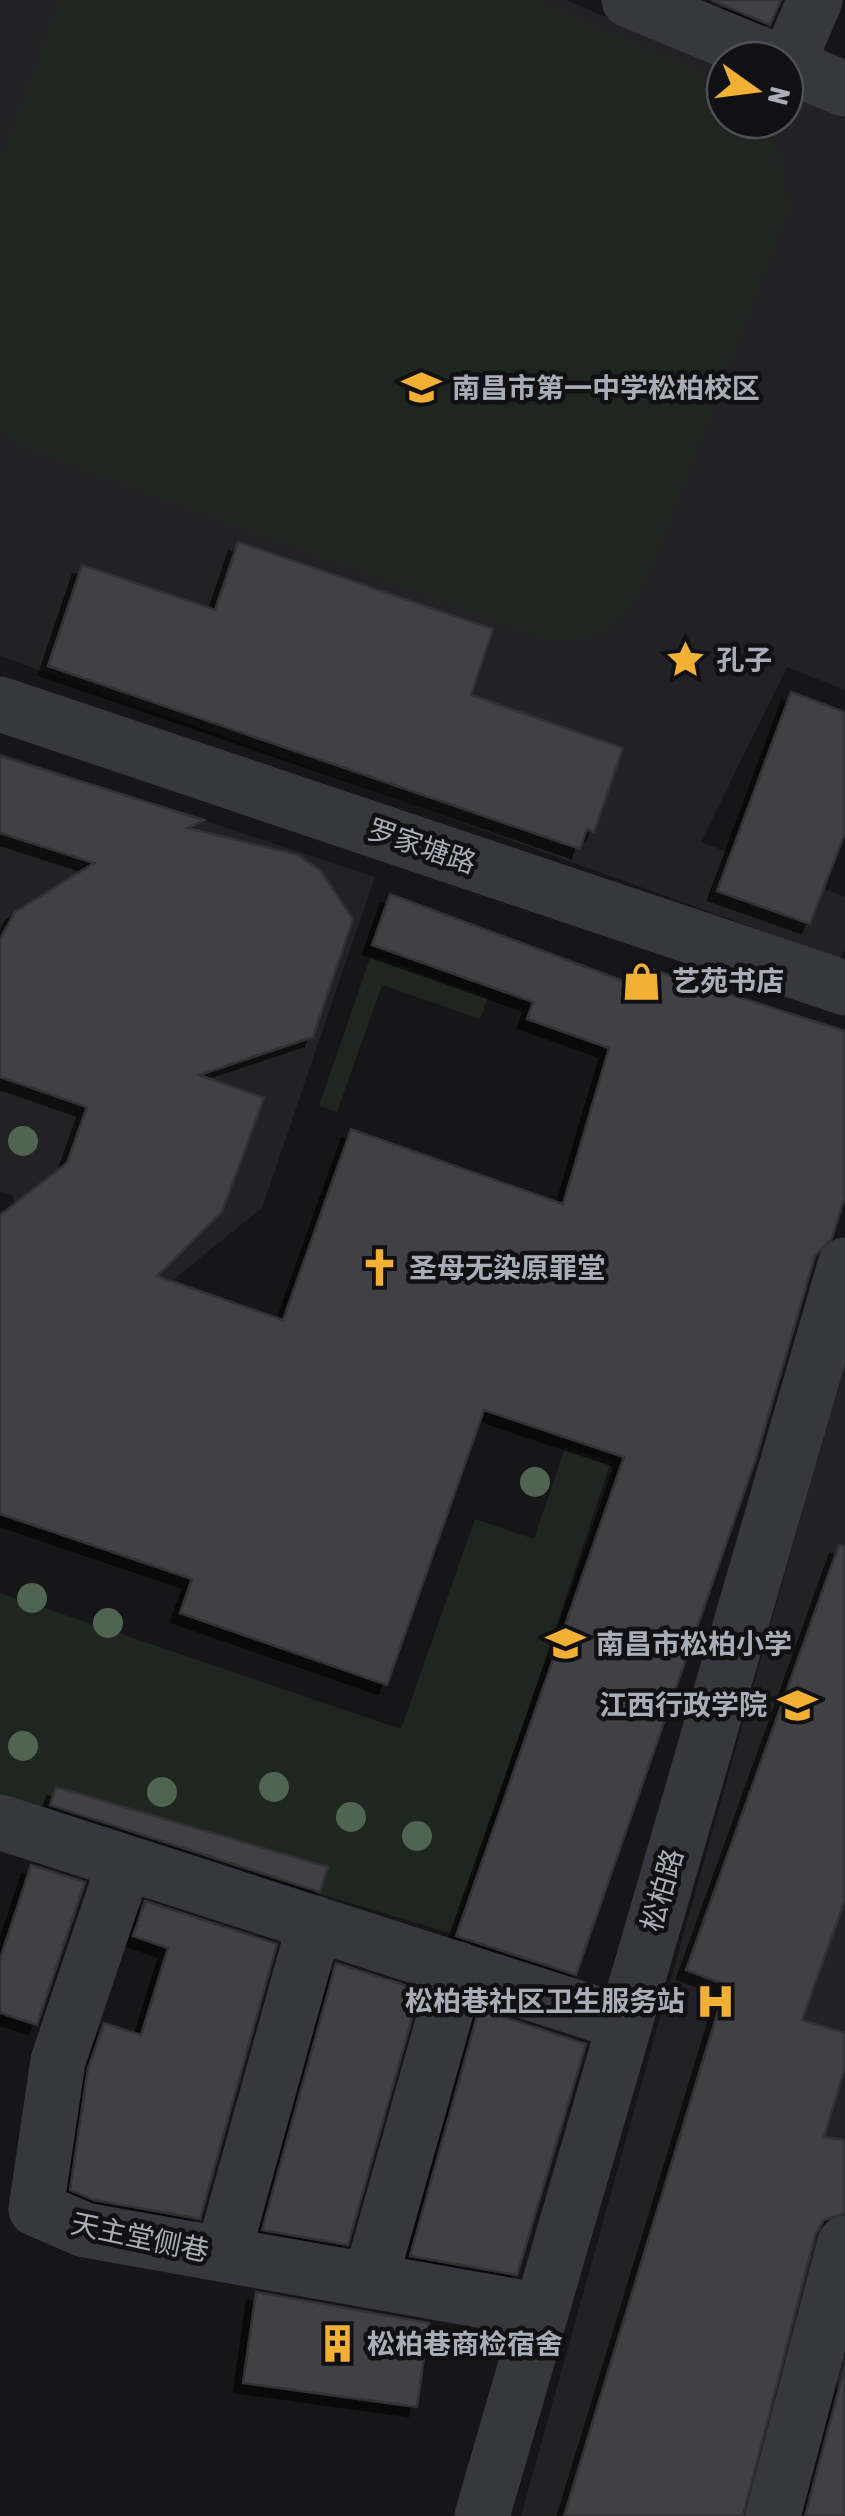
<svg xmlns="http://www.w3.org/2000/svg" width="845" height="2516" viewBox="0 0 845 2516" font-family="'Asap Condensed','Noto Sans SC',sans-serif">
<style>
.built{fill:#222225}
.green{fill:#1e261f}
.building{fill:#404145;stroke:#303034;stroke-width:2.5;filter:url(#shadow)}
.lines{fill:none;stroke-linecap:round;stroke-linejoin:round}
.minor{stroke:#37383d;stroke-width:55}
.tree{fill:#506452}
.labels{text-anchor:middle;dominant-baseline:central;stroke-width:9;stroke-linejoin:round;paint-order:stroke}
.poi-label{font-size:28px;font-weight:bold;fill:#a8adb8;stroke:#111113;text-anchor:start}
.street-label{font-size:28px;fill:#a8adb8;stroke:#111113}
</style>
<defs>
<filter id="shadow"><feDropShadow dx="-9" dy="9" stdDeviation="0" flood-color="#0009"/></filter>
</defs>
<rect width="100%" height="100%" fill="#161618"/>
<!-- built -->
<path class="built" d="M0 0H566L725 67V120H785V92L845 118V690L787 667 701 842 845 897V948L840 959 0 656Z
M0 753 375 877 262 1208 132 1313 50 1291 12 1195 0 1191Z
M845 1360V2516H521L651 2050Z"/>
<!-- green -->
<path class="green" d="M60 0H534L725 83V120H759L778 152 788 209 647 578C621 627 604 641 548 640L23 447 0 431V164Z
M371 955 488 997 480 1019 382 985 337 1112 319 1106Z
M565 1448 611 1462 453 1934 0 1798V1593L401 1729 475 1519 534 1539Z"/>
<!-- building -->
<path class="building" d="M711 0H781L770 25Z
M238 542 493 629 471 695 623 748 594 832 587 829 580 849 48 666 82 565 215 610Z
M791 692 845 712V833L810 924 717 891Z
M0 756 204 820 188 828 298 855 321 871 353 919 313 1037 199 1075 264 1098 222 1212 157 1276 283 1320 351 1129 563 1204 609 1048 527 1019 533 1002 372 945 390 894 629 983 635 964 845 1031V1197L832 1238 815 1256 756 1458 576 1975 456 1936 624 1457 484 1410 387 1685 180 1613 192 1579 0 1514V1215L67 1163 87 1107 0 1077V939L15 912 94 863 0 833Z
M839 1545 845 1546V1900L802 2020 845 2033V2068L824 2137 845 2140V2213L824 2220 815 2235 743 2516H564L726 1985 686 1970Z
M56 1787 328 1867 320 1892 50 1805Z
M31 1865 85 1882 37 2025 0 2013V1959Z
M145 1901 277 1944 200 2219 94 2200 70 2190 88 2068 104 2023 141 2035 168 1948 133 1936Z
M336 1963 420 1990 348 2245 262 2230Z
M479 2009 586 2044 517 2275 410 2256Z
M256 2292 429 2323 417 2407 243 2383Z
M845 2366V2516H805Z"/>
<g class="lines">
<!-- minor -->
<path class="minor" d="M629 0 774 60
M785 64 845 89
M787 65 815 0
M0 704 845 988
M0 1822 624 2023
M125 1862 58 2061 36 2209 85 2230 541 2311
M223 2254 315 1923
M370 2281 458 1969
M482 2516 845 1265
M773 2516 845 2243"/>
</g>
<!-- trees -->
<g class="tree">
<circle cx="23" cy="1141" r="15"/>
<circle cx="535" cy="1482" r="15"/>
<circle cx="32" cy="1598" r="15"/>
<circle cx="108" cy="1623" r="15"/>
<circle cx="23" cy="1746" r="15"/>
<circle cx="274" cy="1787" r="15"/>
<circle cx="162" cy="1792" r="15"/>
<circle cx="351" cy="1817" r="15"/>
<circle cx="417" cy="1836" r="15"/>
</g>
<!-- icons -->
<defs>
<symbol id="school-bare" viewBox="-9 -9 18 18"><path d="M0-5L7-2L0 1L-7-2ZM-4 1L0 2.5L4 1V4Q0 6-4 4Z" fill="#f2b134" stroke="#111113" stroke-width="2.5" paint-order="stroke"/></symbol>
<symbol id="sight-bare" viewBox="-9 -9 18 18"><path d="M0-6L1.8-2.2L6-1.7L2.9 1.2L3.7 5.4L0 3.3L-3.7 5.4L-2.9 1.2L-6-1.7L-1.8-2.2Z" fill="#f2b134" stroke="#111113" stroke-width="2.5" paint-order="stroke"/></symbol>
<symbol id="shop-bare" viewBox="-9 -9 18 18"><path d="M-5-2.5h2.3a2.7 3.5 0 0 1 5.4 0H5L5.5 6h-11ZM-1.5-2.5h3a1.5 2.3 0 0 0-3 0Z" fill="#f2b134" stroke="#111113" stroke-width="2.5" paint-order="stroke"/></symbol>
<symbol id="church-bare" viewBox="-9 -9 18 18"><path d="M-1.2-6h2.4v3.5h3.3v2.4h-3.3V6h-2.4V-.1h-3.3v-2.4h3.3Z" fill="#f2b134" stroke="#111113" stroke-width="2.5" paint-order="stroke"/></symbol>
<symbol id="hospital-bare" viewBox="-9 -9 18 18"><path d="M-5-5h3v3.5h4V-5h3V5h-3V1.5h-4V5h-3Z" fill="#f2b134" stroke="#111113" stroke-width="2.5" paint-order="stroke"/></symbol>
<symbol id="building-bare" viewBox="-9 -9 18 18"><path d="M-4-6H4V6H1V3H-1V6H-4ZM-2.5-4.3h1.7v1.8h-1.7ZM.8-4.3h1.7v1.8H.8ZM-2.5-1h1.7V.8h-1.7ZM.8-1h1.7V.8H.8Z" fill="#f2b134" stroke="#111113" stroke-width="2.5" paint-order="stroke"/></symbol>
</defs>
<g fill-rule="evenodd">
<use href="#school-bare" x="394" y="360" width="55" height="55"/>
<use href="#sight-bare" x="658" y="632" width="55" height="55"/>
<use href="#shop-bare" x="614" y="954" width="55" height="55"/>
<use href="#church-bare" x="352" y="1240" width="55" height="55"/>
<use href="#school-bare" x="538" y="1616" width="55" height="55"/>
<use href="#school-bare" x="770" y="1678" width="55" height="55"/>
<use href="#hospital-bare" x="688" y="1974" width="55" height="55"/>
<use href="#building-bare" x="310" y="2316" width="55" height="55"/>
</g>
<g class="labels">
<!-- poi labels -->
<g class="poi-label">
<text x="452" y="388">南昌市第一中学松柏校区</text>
<text x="716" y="660">孔子</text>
<text x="672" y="981">艺苑书店</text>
<text x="409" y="1268">圣母无染原罪堂</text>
<text x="596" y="1644">南昌市松柏小学</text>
<text x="767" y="1705" text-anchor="end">江西行政学院</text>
<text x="685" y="2001" text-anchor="end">松柏巷社区卫生服务站</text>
<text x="367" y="2344">松柏巷商检宿舍</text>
</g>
<!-- street labels -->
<g class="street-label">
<text transform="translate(422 846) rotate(19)">罗家塘路</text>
<text transform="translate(662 1890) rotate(-74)">松柏路</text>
<text transform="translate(140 2237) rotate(12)">天主堂侧巷</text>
</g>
</g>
<!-- north arrow -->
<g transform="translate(755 90) rotate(104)"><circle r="48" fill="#111113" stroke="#4d4f55" stroke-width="2.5"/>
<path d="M0-8L18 38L0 25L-18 38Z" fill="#f2b134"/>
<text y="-15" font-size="28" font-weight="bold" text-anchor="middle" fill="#a8adb8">N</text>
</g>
</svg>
